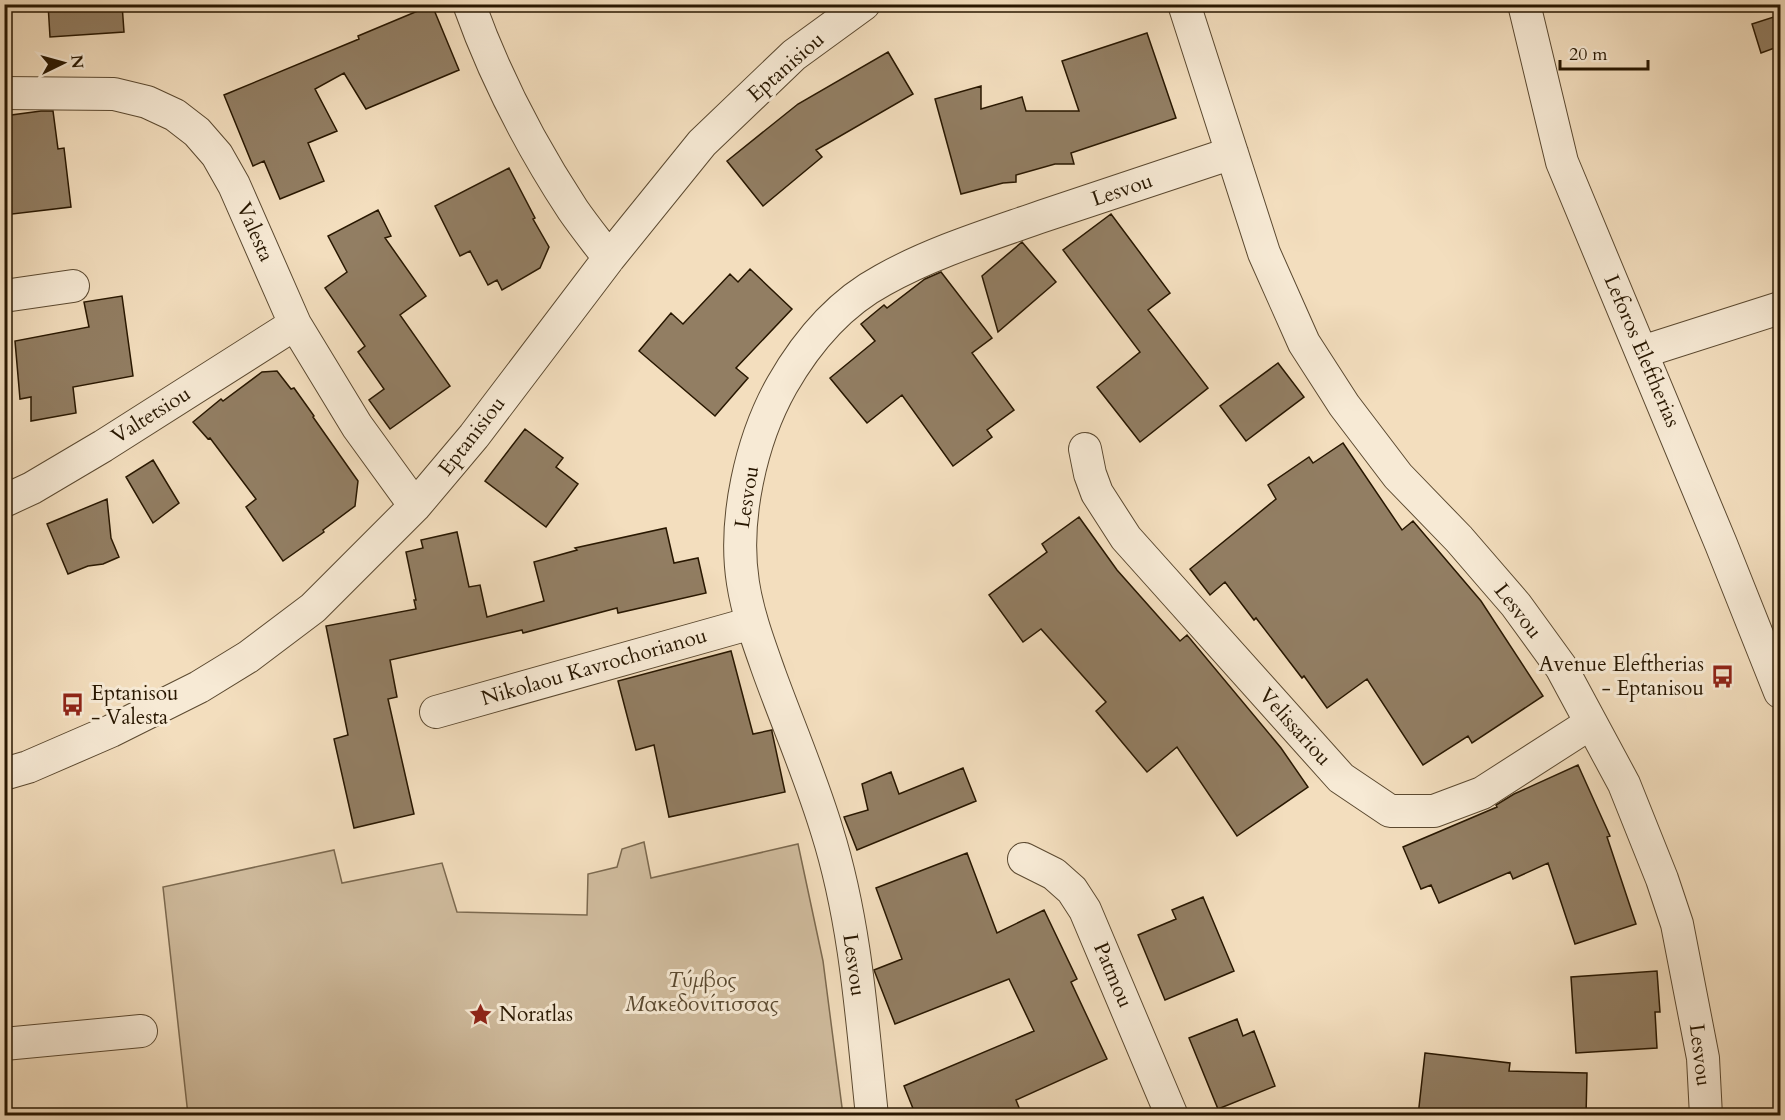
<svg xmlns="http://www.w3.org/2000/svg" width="1785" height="1120" viewBox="0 0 1785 1120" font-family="Cardo,serif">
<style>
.green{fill:#d0bc9e;stroke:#7c6a50;stroke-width:1.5}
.building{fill:#927e63;stroke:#281701;stroke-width:1.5}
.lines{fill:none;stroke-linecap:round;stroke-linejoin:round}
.minor-casing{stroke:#5b4930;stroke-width:34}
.minor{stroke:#f7ead5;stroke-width:32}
.labels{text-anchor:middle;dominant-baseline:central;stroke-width:6;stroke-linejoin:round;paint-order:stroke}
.street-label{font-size:21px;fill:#281701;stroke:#f7ead5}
.poi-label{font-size:21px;fill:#281701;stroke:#f7ead5;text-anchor:start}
.park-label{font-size:21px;font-style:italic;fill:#5a4930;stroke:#f7ead5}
</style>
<rect width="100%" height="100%" fill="#f3debe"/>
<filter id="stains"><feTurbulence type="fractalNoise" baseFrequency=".00333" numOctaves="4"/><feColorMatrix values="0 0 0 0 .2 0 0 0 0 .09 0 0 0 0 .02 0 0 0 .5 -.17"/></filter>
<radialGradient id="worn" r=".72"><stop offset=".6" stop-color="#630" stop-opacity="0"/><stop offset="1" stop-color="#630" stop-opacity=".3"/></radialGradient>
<!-- green -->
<path class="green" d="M644 842 651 878 798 844 823 961 843 1115H188L163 887 334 850 342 883 442 863 457 912 587 915 588 874 617 867 622 849Z"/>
<!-- building -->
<path class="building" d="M48 4H122L124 32 50 37Z
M432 5 459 70 366 109 344 73 315 89 337 131 308 143 324 181 280 199 264 161 253 166 224 95 359 39 358 36Z
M1780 15V46L1761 53 1752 24Z
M1147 33 1176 118 1071 153 1074 164H1055L1016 175V182L1003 183 961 194 935 99 981 86V109L1022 97 1026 111H1079L1062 61Z
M888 52 913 94 816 150 822 157 763 206 727 161 798 104Z
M41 111H53L58 149 64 148 71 207 4 215V116Z
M509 168 535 218 533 219 549 247 540 268 502 290 497 280 488 285 470 251 460 256 435 206Z
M378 210 391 236 385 238 426 296 400 315 450 386 390 429 369 400 384 389 358 352 365 346 325 288 347 272 328 236Z
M1111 214 1170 293 1148 310 1208 388 1140 442 1097 387 1140 352 1063 250Z
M1022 242 1056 282 998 332 982 276Z
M750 269 792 309 736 368 748 378 715 416 639 351 671 313 683 324 730 274 738 282Z
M941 272 992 338 972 353 1014 410 987 430 992 437 953 466 902 395 867 423 830 378 875 341 861 324 884 305 887 308 925 279Z
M122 296 133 376 73 387 76 413 31 421V397L20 399 15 341 89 327 84 302Z
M1278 363 1304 397 1246 441 1220 406Z
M277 371 291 389 294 388 314 416 313 417 358 481 355 506 323 530 324 532 283 561 246 507 256 499 210 438 208 439 193 422 221 399 223 401 262 372Z
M525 429 563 458 556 467 578 484 546 527 485 481Z
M1343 443 1402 530 1413 521 1481 601 1543 696 1472 743 1468 736 1423 765 1367 679 1327 708 1304 676 1302 678 1256 618 1254 620 1225 582 1210 595 1190 569 1276 499 1268 485 1309 457 1313 463Z
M153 460 179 503 153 523 126 477Z
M107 499 111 538 119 557 103 564 88 566 68 574 47 524Z
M1079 517 1117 570 1180 641 1187 635 1281 748 1308 787 1237 836 1177 747 1147 772 1096 711 1106 702 1041 629 1023 642 989 595 1047 552 1042 544Z
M666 528 674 563 698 558 706 593 618 613 617 608 523 633 522 630 390 660 397 697 388 699 414 814 354 828 334 739 348 735 326 626 416 609 414 600H416L406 552 423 548 421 540 457 532 469 587 480 585 487 617 544 601 534 562 577 550 575 548Z
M731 651 753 734 772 730V732L785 792 669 817 654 745 636 750 618 681Z
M1578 765 1610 836 1607 837 1636 924 1575 944 1548 863 1513 879 1510 872 1439 903 1431 885 1421 889 1403 847 1497 807 1496 805 1514 794Z
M963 768 976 801 857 850 844 817 868 810 862 784 891 772 899 794Z
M967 853 997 933 1044 910 1077 979 1071 982 1107 1059 1016 1100 1020 1110 1007 1116H916L904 1086 1034 1031 1009 979 895 1024 874 970 902 959 876 888Z
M1203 897 1234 971 1165 1000 1138 935 1176 919 1172 910Z
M1657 971 1660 1012H1655L1657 1048 1576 1053 1571 977Z
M1237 1019 1243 1036 1254 1031 1275 1086 1218 1109 1189 1038Z
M1425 1053 1510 1063 1509 1071 1587 1073 1586 1116H1418Z"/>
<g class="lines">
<defs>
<path id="minor" d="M469 4C495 77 531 146 573 210 584 226 597 242 609 258
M1184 4 1264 253 1304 343 1344 405 1398 476 1459 539 1516 605 1561 667 1624 784 1662 879 1677 924 1703 1058 1706 1116
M1524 4 1562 162 1721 544 1780 692
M4 93 114 94 147 102 175 115 197 132 217 155 234 185 295 324 357 426 415 506
M4 296 73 286
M1642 352 1780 308
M1085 449 1090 474 1097 493 1126 538 1341 778 1390 811H1434L1482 793 1591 723
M4 501 32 488 103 446 295 324
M436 712 752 623
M4 774 28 767 111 731 199 687 248 657 313 608 415 506 474 436 609 258 702 143 794 55 864 4
M1024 859 1054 874 1072 890 1085 910 1172 1116
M4 1044 141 1031
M872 1116C862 1021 856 923 827 831 811 778 789 727 770 675 759 644 748 615 743 583 733 520 751 440 782 385 806 343 840 303 883 280 933 252 989 235 1043 216 1106 195 1169 174 1232 153"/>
</defs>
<!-- minor casing -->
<use href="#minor" class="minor-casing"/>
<!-- minor -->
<use href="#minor" class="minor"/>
</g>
<!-- icons -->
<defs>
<symbol id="bus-bare" viewBox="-9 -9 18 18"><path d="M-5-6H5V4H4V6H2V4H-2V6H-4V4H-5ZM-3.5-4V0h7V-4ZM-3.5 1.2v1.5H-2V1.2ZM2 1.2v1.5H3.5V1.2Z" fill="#8f2418" stroke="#f7ead5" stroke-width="2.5" paint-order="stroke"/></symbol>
<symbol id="sight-bare" viewBox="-9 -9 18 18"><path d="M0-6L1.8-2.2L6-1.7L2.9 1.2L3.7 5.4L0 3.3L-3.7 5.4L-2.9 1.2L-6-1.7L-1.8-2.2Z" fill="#8f2418" stroke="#f7ead5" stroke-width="2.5" paint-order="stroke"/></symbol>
</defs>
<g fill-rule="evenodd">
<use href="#bus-bare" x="1706" y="660" width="33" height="33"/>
<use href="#bus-bare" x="56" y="688" width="33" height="33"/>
<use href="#sight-bare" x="464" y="998" width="33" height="33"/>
</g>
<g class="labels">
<!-- street labels -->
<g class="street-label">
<text transform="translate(786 67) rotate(-41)">Eptanisiou</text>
<text transform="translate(1122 190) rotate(-19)">Lesvou</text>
<text transform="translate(255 232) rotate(66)">Valesta</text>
<text transform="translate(1642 351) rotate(67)">Leforos Eleftherias</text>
<text transform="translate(151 415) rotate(-32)">Valtetsiou</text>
<text transform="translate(472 436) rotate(-52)">Eptanisiou</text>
<text transform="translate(747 497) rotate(-81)">Lesvou</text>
<text transform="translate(1518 611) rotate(52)">Lesvou</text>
<text transform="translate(594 667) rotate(-16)">Nikolaou Kavrochorianou</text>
<text transform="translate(1295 727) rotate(48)">Velissariou</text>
<text transform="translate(854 965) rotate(82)">Lesvou</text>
<text transform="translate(1113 975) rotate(67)">Patmou</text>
<text transform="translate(1700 1055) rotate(83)">Lesvou</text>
</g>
<!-- poi labels -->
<g class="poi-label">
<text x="1704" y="664" text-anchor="end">Avenue Eleftherias<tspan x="1704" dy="24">- Eptanisou</tspan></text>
<text x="91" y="693">Eptanisou<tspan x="91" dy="24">- Valesta</tspan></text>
<text x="499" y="1014">Noratlas</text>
</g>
<!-- park labels -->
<g class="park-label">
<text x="702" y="980">Τύμβος<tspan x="702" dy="24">Μακεδονίτισσας</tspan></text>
</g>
</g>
<!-- margin -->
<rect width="1785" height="1120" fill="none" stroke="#f3debe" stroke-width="24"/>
<rect x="6" y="6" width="1773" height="1108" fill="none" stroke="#281701" stroke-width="3"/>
<rect x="12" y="12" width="1761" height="1096" fill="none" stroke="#281701" stroke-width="1.5"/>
<!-- north arrow -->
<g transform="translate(63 63) rotate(85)" stroke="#f7ead5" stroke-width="4.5" paint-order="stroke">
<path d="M0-4.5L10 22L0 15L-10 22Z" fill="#281701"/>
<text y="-9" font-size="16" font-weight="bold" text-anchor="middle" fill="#281701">N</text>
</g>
<!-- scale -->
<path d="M1560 60v9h88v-9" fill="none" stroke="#281701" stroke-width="3"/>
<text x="1569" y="60" font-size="18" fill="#281701" stroke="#f7ead5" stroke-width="4.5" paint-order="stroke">20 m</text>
<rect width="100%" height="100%" filter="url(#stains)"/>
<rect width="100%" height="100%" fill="url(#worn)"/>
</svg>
